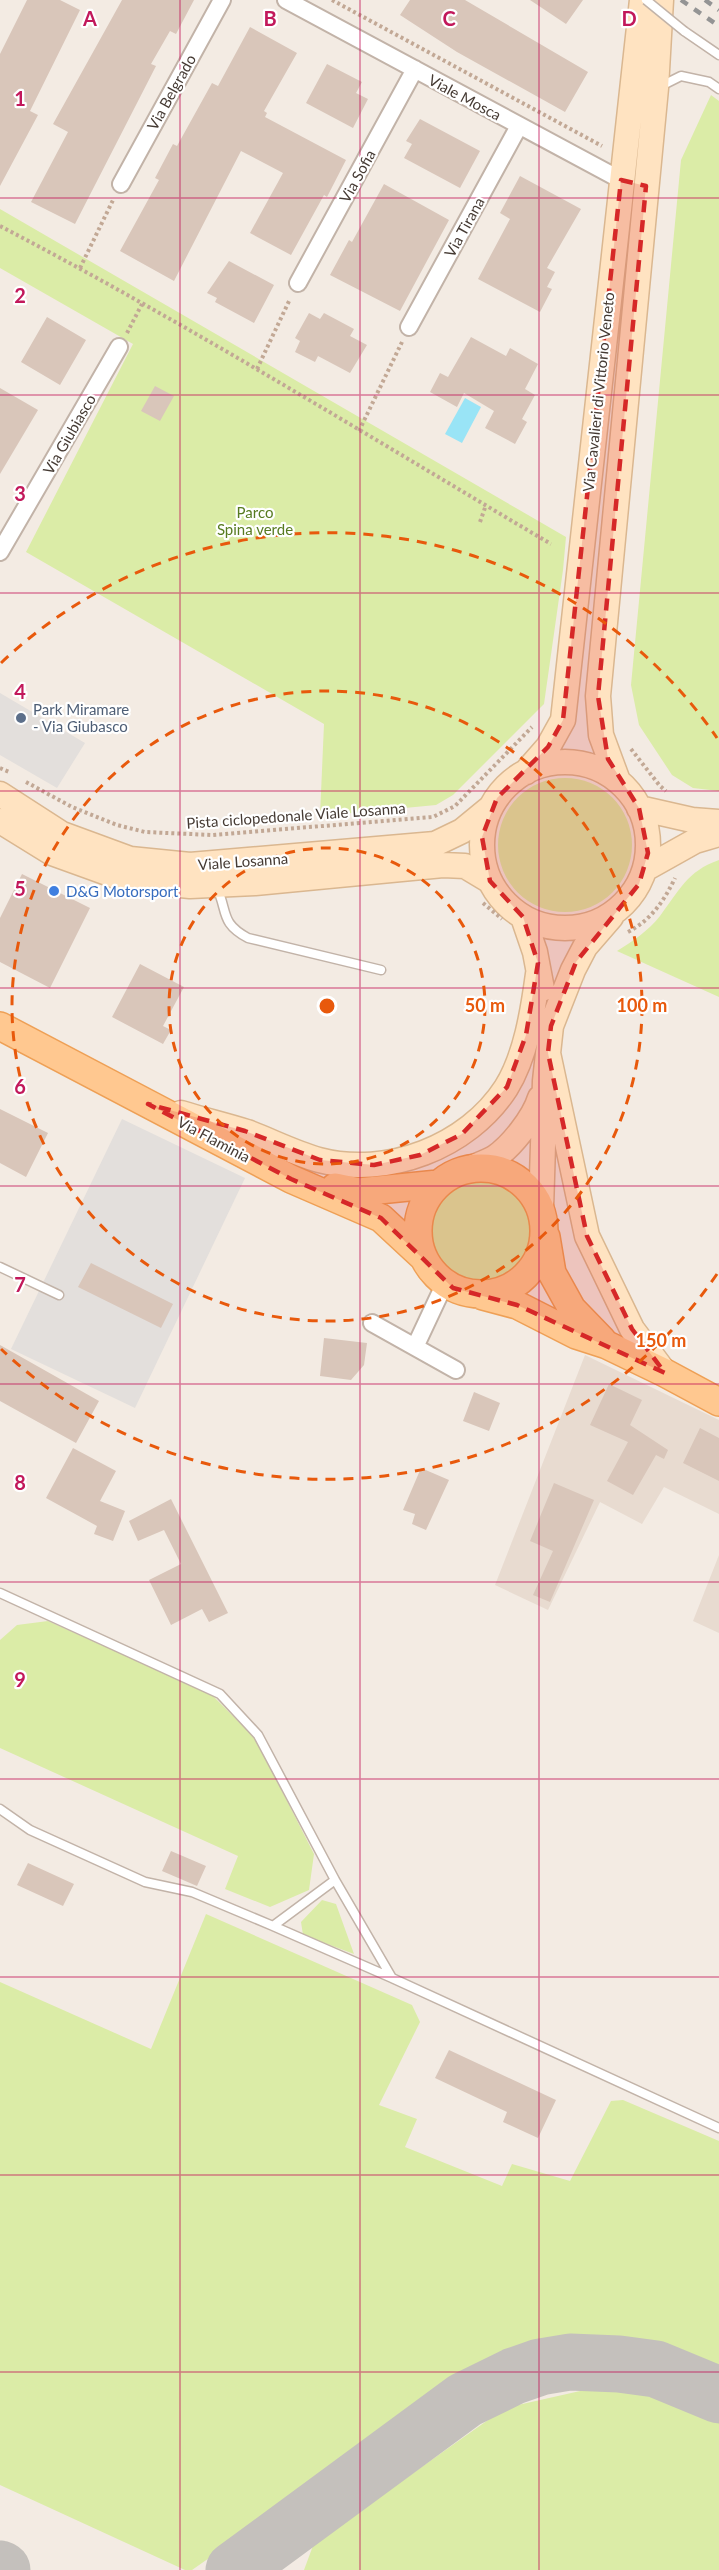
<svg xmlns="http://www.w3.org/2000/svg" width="719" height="2570" viewBox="0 0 719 2570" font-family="Lato,sans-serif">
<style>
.residential{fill:#e8dbd0}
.green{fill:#dbeca7}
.parking{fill:#e3dfdc}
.water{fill:#99e4f6}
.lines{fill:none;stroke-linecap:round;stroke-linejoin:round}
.taxiway{stroke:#c4c0bc;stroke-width:57}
.building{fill:#d9c6ba}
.lane-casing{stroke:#c2b3a8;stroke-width:11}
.street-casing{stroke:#c2b3a8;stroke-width:20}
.secondary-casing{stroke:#dab790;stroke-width:27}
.primary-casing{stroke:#eea056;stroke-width:30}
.path{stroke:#c2a895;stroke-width:4;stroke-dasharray:3 3;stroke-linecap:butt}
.lane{stroke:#fff;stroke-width:8}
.street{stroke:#fff;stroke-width:16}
.secondary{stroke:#ffe3c1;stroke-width:24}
.primary{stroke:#ffc890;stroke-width:27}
.rail{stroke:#949494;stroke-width:4.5;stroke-dasharray:8 8;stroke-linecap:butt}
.lane-bridge-casing{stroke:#c2b3a8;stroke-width:11;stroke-linecap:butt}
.lane-bridge{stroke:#fff;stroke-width:8}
.marked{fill:#d62828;fill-opacity:0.2;stroke:#d62828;stroke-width:4.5;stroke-dasharray:12 8;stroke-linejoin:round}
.grid{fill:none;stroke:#c2185b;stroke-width:1.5;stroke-opacity:0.55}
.ring{fill:none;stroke:#e8590c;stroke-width:3;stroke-dasharray:10 8}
.service-dot{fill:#5c6f8a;stroke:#fff;stroke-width:2}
.shop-dot{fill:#3f7fe0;stroke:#fff;stroke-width:2}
.labels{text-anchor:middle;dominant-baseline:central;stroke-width:4.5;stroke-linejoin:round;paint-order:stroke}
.street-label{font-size:15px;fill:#453a33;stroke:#fff}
.park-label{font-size:15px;fill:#577b21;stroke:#fff}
.service-label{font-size:15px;fill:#4e5e75;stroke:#fff;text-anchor:start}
.shop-label{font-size:15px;fill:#366cbe;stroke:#fff;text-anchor:start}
.grid-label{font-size:20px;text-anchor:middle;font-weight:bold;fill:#c2185b;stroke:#fff;stroke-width:4.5;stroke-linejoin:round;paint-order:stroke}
.centre{fill:#e8590c;stroke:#fff;stroke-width:3}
.ring-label{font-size:18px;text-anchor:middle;font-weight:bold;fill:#e8590c;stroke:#fff;stroke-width:4.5;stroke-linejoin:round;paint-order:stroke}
</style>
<rect width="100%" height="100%" fill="#f3ebe3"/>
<!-- residential -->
<path class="residential" d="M585 1355 719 1420V1514L664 1487 642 1524 600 1502 548 1610 495 1585Z
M719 1555V1633L693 1621Z"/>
<!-- green -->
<path class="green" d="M711 95 719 101V791L693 788 672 775 639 725 631 685 681 160Z
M0 209 566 537 563 570 544 704 453 795 436 805 320 816 324 724 26 552 133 344 0 268Z
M498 845a67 67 0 1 1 134 0a67 67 0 1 1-134 0Z
M719 860V997L617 951C633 941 648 931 660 916 679 891 687 871 719 860Z
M432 1231a49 49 0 1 1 98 0a49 49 0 1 1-98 0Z
M48 1621 211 1694 255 1738 314 1854 309 1890 270 1907 225 1889 238 1856 0 1748V1640L17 1625Z
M322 1900 336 1904 354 1954 303 1935 301 1922Z
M206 1914 412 2005 420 2022 379 2105 417 2119 405 2147 502 2186 512 2164 570 2181 611 2101 623 2100 719 2141V2372L647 2346 548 2343 466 2378 192 2570H185L0 2485V1982L151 2049Z
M589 2389 649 2393 719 2420V2570H304L314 2543 505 2408Z"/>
<!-- parking -->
<path class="parking" d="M0 693 85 743 57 788 0 755Z
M122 1119 245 1178 135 1408 11 1349Z"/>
<!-- water -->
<path class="water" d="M465 398 481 407 462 443 445 434Z"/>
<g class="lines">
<!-- taxiway -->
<path class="taxiway" d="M0 2569 2 2570
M234 2570 465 2400 514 2376 540 2367 570 2362 619 2364 656 2369 719 2395"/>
</g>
<!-- building -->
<path class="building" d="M27 0H60L80 10 30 111 38 115 0 186V54Z
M122 0H194L176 34 170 31 151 64 156 66 75 224 31 202 68 132 53 124Z
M410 0H465L588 72 565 112 457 52 400 15Z
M530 0H583L566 24Z
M250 27 297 53 264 111 267 113 265 117 346 160 327 197 324 195 291 255 250 233 283 173 241 151 174 281 120 251 159 180 155 178 173 144 177 146 212 83 218 86Z
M327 64 362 82 356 93 368 99 353 128 306 103Z
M420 119 480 151 460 188 404 158 412 144 406 141Z
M520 176 581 209 547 268 555 272 547 287 552 289 540 312 478 279 510 219 500 213Z
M384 184 449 220 400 311 330 275 349 240 352 242Z
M229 261 274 285 254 323 215 302 217 298 207 293Z
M309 313 320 319 324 313 354 329 350 336 367 345 350 373 318 356 315 362 295 352 300 341 295 338Z
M47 317 86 340 60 385 21 362Z
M471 337 506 356 510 348 538 364 525 389 535 395 522 419 527 422 515 444 485 428 494 411 464 393 457 407 430 392 440 373 448 377Z
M155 386 174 396 160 421 141 411Z
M0 388 38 410 0 474Z
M22 874 90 908 50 988 0 962V918Z
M140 964 184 987 163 1026 171 1030 163 1044 112 1017Z
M0 1109 48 1133 26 1177 0 1163Z
M91 1263 173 1304 161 1328 78 1287Z
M324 1338 367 1343 364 1365 351 1380 320 1376Z
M0 1345 99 1401 76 1443 0 1401Z
M609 1384 642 1400 630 1425 668 1450 664 1459 656 1455 633 1495 607 1481 628 1442 590 1425Z
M474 1392 500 1403 489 1431 463 1421Z
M700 1428 719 1438V1481L683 1463Z
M73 1448 116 1471 100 1501 125 1511 113 1541 94 1534 97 1526 46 1498Z
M421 1468 449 1480 426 1530 412 1524 415 1514 403 1510Z
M554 1483 594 1500 550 1602 533 1595 553 1551 530 1541Z
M171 1499 228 1613 209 1622 202 1609 171 1625 149 1580 181 1564 164 1530 138 1541 129 1521Z
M171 1851 206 1866 197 1886 162 1871Z
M28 1863 74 1884 63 1906 17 1885Z
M449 2050 556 2100 538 2138 503 2122 507 2112 435 2078Z"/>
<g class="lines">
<defs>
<path id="lane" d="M684 31 719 55
M659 87 681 76 709 82 719 89
M217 888C228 912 220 923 248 938L381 970
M0 1267 59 1295
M0 1593 220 1694 258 1735 335 1880 392 1978 719 2128
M0 1809 30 1830 145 1882 192 1892 273 1926 335 1880
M273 1926 392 1978"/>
<path id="street" d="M286 0 621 180
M121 184 222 0
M298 283 415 69
M409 327 519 126
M0 552 119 347
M372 1323 456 1370
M415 1347 445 1283"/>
<path id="secondary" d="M482 845a83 83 0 1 1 166 0a83 83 0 1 1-166 0Z
M526 772 548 747 563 720 642 0
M618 781 601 735 598 696 656 88 661 0
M0 794 62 834 130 859 190 865 435 844 462 831 490 808
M639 808 692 820 719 822
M0 821 52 853 124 879 190 886 255 883 443 865 465 866 490 881
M645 869 695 841 719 834
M523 917 535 952 542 989
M548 1053 587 1236 632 1329 665 1373
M181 1113C203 1120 225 1125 247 1132 271 1141 294 1153 319 1160 387 1178 468 1147 506 1088 526 1056 533 1011 538 974
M471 1168C478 1165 487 1162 494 1158 511 1147 534 1118 540 1098
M541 1209 545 1081 551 1026 573 970 585 947 611 917"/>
<path id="primary" d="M0 1026 291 1179 381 1218 422 1256
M418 1231a63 63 0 1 1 126 0a63 63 0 1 1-126 0Z
M335 1187 359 1192 438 1184
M546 1237 552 1273 572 1309 602 1340
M483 1296 517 1305 576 1335 607 1345 665 1373 719 1402"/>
</defs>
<!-- lane casing -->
<use href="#lane" class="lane-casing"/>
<!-- street casing -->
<use href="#street" class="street-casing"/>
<!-- secondary casing -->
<use href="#secondary" class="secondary-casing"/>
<!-- primary casing -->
<use href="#primary" class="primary-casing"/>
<!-- path -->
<path class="path" d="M332 0 602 146
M0 226C188 324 368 436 551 544
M80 268 114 198
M127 333 142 304
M257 369 290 299
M359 431 402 342
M480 522 486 505
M631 749 660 786 666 791
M0 768 9 772
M26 782 72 807 117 825 145 832 212 835 433 817 455 806 532 727
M483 903 502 919
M628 932C651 920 664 901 675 878"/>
<!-- lane -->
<use href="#lane" class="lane"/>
<!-- street -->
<use href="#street" class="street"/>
<!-- secondary -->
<use href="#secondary" class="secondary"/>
<!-- primary -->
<use href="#primary" class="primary"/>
<!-- rail -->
<path class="rail" d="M681 0 719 26
M705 0 719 10"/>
<defs>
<path id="lane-bridge" d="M646 0 684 31"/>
</defs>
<!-- lane-bridge casing -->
<use href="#lane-bridge" class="lane-bridge-casing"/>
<!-- lane-bridge -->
<use href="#lane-bridge" class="lane-bridge"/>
</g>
<!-- marked area -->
<path class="marked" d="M621 180 646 186 598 696 608 759 639 808 648 853 639 884 576 962 551 1026 548 1053 587 1236 632 1329 665 1373 517 1305 453 1288 381 1218 291 1179 148 1104 245 1131 320 1160 374 1165 420 1155 462 1134 507 1087 526 1035 538 963 523 917 490 881 482 837 497 798 548 747 563 720Z"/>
<!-- grid -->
<path class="grid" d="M180 0V2570M360 0V2570M539 0V2570M0 198H719M0 395H719M0 593H719M0 791H719M0 988H719M0 1186H719M0 1384H719M0 1582H719M0 1779H719M0 1977H719M0 2175H719M0 2372H719"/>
<!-- distance rings -->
<g class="ring">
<circle cx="327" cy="1006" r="158"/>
<circle cx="327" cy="1006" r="315"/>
<path d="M717 1274A473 473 0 0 1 1 1349M1 663A473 473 0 0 1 717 738"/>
</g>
<!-- markers -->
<circle class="service-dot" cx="21" cy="718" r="6"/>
<circle class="shop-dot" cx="54" cy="891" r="6"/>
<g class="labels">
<!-- street labels -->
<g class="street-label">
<text transform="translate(171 92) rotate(-61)">Via Belgrado</text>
<text transform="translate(465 97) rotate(28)">Viale Mosca</text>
<text transform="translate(357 176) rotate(-61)">Via Sofia</text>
<text transform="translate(464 227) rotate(-61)">Via Tirana</text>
<text transform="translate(598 392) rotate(-84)">Via Cavalieri di Vittorio Veneto</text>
<text transform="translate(69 434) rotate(-60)">Via Giubiasco</text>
<text transform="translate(296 815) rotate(-4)">Pista ciclopedonale Viale Losanna</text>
<text transform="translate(243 861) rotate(-4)">Viale Losanna</text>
<text transform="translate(214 1139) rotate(28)">Via Flaminia</text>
</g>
<!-- park labels -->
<g class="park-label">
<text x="255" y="512">Parco<tspan x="255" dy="17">Spina verde</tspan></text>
</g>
<!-- service labels -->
<g class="service-label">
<text x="33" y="709">Park Miramare<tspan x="33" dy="17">- Via Giubasco</tspan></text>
</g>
<!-- shop labels -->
<g class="shop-label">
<text x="66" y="891">D&amp;G Motorsport</text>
</g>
</g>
<g class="grid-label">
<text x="90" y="26">A</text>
<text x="270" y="26">B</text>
<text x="449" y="26">C</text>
<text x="629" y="26">D</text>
<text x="20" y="106">1</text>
<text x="20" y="303">2</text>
<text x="20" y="501">3</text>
<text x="20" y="699">4</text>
<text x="20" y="896">5</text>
<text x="20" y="1094">6</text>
<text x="20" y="1292">7</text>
<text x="20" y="1490">8</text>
<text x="20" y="1687">9</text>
</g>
<circle cx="327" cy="1006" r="9" class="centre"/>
<g class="ring-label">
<text x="485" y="1012">50 m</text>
<text x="642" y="1012">100 m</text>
<text x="661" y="1347">150 m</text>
</g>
</svg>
